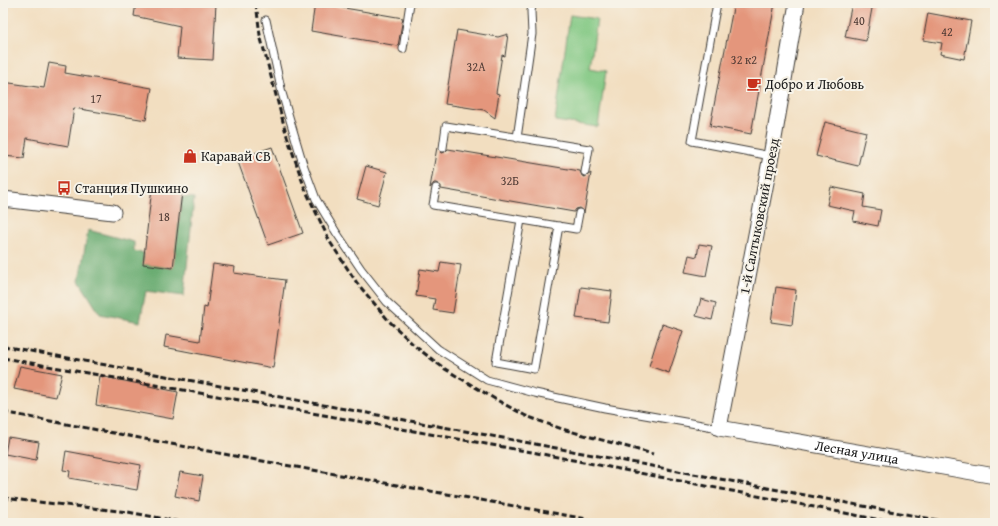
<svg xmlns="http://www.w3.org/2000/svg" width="998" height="526" viewBox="0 0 998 526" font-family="'Gentium Book Plus',serif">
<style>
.green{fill:#82c883;stroke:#4f7250}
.forest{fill:#69ac71;stroke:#426446}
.building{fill:#e4967c}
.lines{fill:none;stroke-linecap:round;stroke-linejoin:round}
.lane-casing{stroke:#3c3935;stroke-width:9}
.street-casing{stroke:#3c3935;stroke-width:17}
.lane{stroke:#fff;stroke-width:7}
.street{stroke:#fff;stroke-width:15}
.rail{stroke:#1c1c1c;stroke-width:3;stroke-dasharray:6 3;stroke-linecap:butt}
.labels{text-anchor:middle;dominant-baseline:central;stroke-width:4;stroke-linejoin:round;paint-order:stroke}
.number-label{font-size:12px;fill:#4e3a34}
.poi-label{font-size:14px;fill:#1c1c1c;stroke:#f7f3e8;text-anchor:start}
.street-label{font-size:14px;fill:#1c1c1c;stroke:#f7f3e8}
</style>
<rect width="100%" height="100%" fill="#f7f3e8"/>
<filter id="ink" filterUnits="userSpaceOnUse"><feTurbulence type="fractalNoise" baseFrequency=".025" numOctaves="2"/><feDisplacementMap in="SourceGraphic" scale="8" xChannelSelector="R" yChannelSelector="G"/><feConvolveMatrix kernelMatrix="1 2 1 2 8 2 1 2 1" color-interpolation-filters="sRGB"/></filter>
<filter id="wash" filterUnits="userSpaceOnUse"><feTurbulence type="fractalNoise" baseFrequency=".012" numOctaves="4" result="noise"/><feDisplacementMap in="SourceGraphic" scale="16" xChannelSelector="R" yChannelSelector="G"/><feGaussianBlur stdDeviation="0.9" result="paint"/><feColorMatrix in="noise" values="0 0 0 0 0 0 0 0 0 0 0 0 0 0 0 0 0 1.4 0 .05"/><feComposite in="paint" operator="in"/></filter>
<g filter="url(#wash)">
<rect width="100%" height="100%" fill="#f2dec0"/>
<!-- green -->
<path class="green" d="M570 15 597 19 590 68 606 71 598 127 555 121Z"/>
<!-- forest -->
<path class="forest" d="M182 197 194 198 184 296 146 291 140 322 100 314 79 281 88 230 134 242V251L144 253 143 264 173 268Z"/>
<g id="blocks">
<!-- building -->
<path class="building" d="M136 3H216L213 60 177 58 180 26 134 16Z
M315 3 403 18 398 46 311 31Z
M734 3H775L751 134 710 126Z
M852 3H873L866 41 845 37Z
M928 13 971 21 964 59 940 54 942 43 923 40Z
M457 30 498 37 508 34 505 56 502 55 496 93 499 94 495 118 484 110 445 104Z
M49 63 66 66 65 73 152 88 146 120 74 108 68 146 27 138 24 158 3 156V82L44 88Z
M825 122 866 132 858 166 816 156Z
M272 147 303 233 268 245 237 159Z
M437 147 442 153 445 152 448 149 580 171 582 176 585 177 591 173 584 213 583 210 580 208 576 209 574 212 441 189V186L436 183H434L430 188Z
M366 166 387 172 378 205 357 199Z
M831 187 865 194 863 207 881 210 878 226 853 221 855 211 827 205Z
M152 188 182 192 173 268 143 264Z
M699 244 712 246 706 276 685 272 689 255 697 257Z
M441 262 461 265 453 313 433 310 435 299 416 296 420 269 439 272Z
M213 264 235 267 234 273 285 280 273 368 164 347 166 335 200 341 204 307 207 308Z
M581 287 612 291 608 322 576 318Z
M776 287 796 290 792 325 771 322Z
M701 299 716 303 712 320 696 316Z
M662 324 683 331 669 373 649 366Z
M20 366 62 374 56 397 14 389Z
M100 376 178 392 173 419 96 405Z
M8 437 39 442 36 460 5 454Z
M66 451 141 465 137 490 69 478 70 471 63 470Z
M180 472 203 476 199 501 175 496Z"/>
</g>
</g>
<g filter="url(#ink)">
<use href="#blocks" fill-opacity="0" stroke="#3c3935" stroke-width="1"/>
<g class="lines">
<defs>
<path id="lane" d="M717 3 692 141 771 156
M266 20 282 93 303 164 316 199 336 232 361 269 387 302 438 349 487 380 535 393 605 408 719 428
M403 49 410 3
M517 138 532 34 531 11 533 3
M443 148 446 126 589 149 585 172
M436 188 433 205 576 229 579 213
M521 220 496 362 534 369 559 226"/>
<g id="street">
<path id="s1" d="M797 3 771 156 719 428 995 476"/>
<path d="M3 199 113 212"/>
</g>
</defs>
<!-- lane casing -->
<use href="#lane" class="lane-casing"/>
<!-- street casing -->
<use href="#street" class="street-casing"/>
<!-- lane -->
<use href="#lane" class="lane"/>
<!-- street -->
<use href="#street" class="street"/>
<!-- rail -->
<path class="rail" d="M256 3 260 35 286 133 305 189 330 242 357 283 389 321 416 347 445 369 495 399 526 416 562 429 653 454
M3 346 519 441 953 523
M3 358 537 453 896 523
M3 412 229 455 609 523
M3 498 128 512 186 523"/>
</g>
</g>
<!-- icons -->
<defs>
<symbol id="cafe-bare" viewBox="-9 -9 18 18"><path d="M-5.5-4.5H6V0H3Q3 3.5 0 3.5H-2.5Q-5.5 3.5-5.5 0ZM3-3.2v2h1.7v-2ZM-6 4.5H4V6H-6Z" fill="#c8321e" stroke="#f7f3e8" stroke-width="2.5" paint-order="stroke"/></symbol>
<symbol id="shop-bare" viewBox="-9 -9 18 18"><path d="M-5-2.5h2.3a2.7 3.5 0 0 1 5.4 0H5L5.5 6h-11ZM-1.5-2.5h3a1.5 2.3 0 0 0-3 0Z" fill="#c8321e" stroke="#f7f3e8" stroke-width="2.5" paint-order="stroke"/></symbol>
<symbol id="bus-bare" viewBox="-9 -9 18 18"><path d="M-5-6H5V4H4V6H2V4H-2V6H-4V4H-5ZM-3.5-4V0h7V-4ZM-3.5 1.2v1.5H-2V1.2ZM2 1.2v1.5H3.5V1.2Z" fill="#c8321e" stroke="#f7f3e8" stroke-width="2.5" paint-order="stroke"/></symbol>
</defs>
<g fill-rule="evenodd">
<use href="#cafe-bare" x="744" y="74" width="20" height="20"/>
<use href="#shop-bare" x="180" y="146" width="20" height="20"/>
<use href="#bus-bare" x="54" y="178" width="20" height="20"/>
</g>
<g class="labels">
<!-- number labels -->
<g class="number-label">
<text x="859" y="20">40</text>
<text x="947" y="31">42</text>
<text x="744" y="59">32 к2</text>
<text x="476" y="66">32А</text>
<text x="96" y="98">17</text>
<text x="510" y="180">32Б</text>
<text x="164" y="216">18</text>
</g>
<!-- poi labels -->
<g class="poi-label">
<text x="765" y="84">Добро и Любовь</text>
<text x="201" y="156">Каравай СВ</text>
<text x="75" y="188">Станция Пушкино</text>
</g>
<!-- street labels -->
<g class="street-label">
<text transform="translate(759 216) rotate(-79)">1-й Салтыковский проезд</text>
<text stroke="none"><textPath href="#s1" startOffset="572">Лесная улица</textPath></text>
</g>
</g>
<!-- margin -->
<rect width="998" height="526" fill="none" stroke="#f7f3e8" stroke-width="16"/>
</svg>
